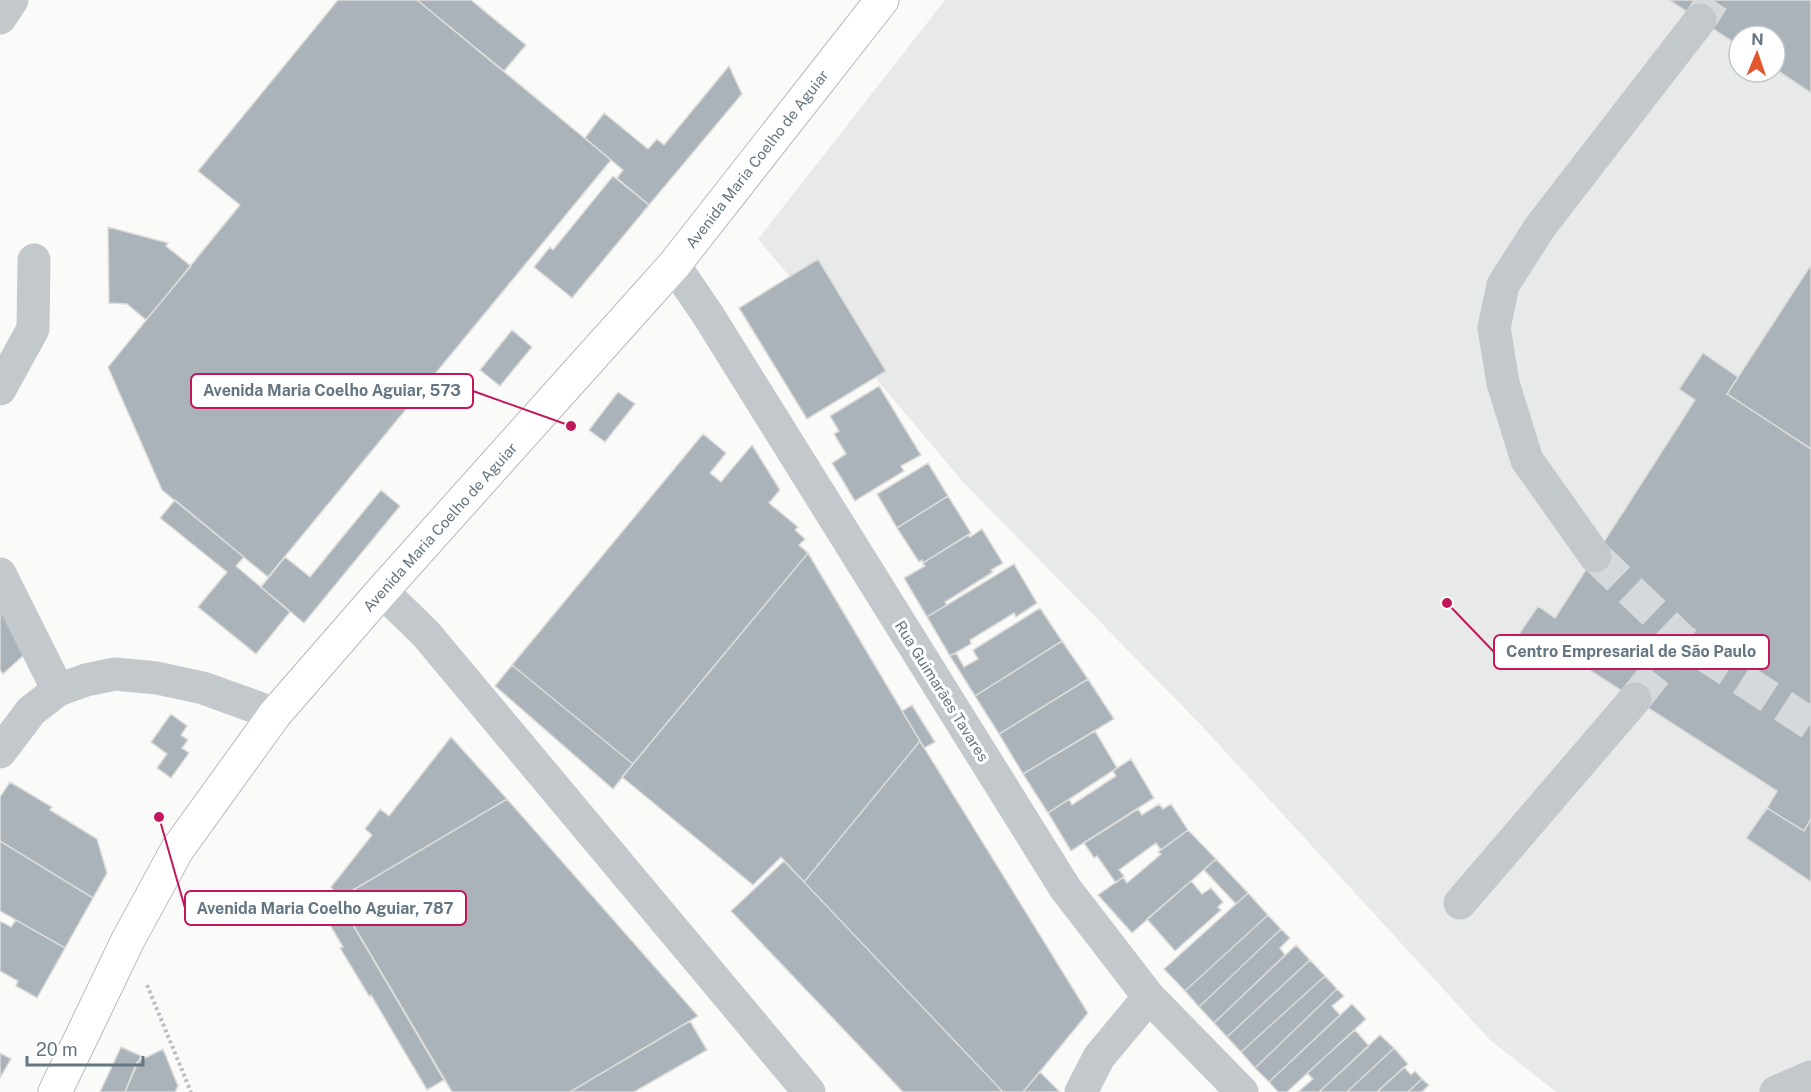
<svg xmlns="http://www.w3.org/2000/svg" width="1811" height="1092" viewBox="0 0 1811 1092" font-family="'Public Sans',sans-serif">
<style>
.built{fill:#e8e9e9;fill-rule:evenodd}
.building{fill:#aab3b9;stroke:#dcdcda;stroke-width:1.5}
.lines{fill:none;stroke-linecap:round;stroke-linejoin:round}
.minor-tunnel{stroke:#d5d9db;stroke-width:33;stroke-dasharray:33 16;stroke-linecap:butt}
.major-casing{stroke:#b5babe;stroke-width:35}
.path{stroke:#bbbfc2;stroke-width:4;stroke-dasharray:3 3;stroke-linecap:butt}
.minor{stroke:#c3c8cc;stroke-width:33}
.major{stroke:#fff;stroke-width:33}
.labels{text-anchor:middle;dominant-baseline:central;stroke-width:6;stroke-linejoin:round;paint-order:stroke}
.street-label{font-size:15px;fill:#657683;stroke:#fff}
.leader{fill:none;stroke:#c2185b;stroke-width:2}
.callout-dot{fill:#c2185b;stroke:#fff;stroke-width:2}
.callout{fill:#fff;stroke:#c2185b;stroke-width:2}
.callout-label{font-size:16px;text-anchor:middle;font-weight:bold;fill:#657683}
</style>
<rect width="100%" height="100%" fill="#fafaf8"/>
<!-- built -->
<path class="built" d="M945 0H1811V1092H1556L1490 1040 1200 724 964 483 758 239ZM1739 36H1775V72H1739Z"/>
<!-- building -->
<path class="building" d="M338 0H417L611 160 268 577 162 490 108 367 240 205 198 171Z
M417 0H471L526 45 504 71Z
M1669 0H1811V93L1775 69V36H1739V46Z
M729 66 742 94 649 205 617 178 623 170 585 138 604 113 648 149 657 139 664 145Z
M613 176 649 205 572 298 534 267 550 247 553 250Z
M108 227 168 243 166 246 191 266 146 320 127 304 109 303Z
M818 259 886 371 807 419 739 308Z
M1811 265V449L1727 394Z
M512 330 532 347 500 386 480 370Z
M1703 353 1738 377 1727 394 1811 449V819L1804 831 1767 808 1777 791 1560 651 1549 668 1513 643 1538 606 1555 618 1695 400 1679 389Z
M879 386 921 455 901 466 904 471 855 501 832 463 846 454 834 434 839 431 830 416Z
M618 392 635 404 605 442 589 430Z
M703 434 726 453 710 473 721 482 752 445 780 490 769 503 798 527 795 530 805 539 799 545 808 553 633 764 512 665Z
M928 463 948 496 897 528 877 494Z
M381 490 400 506 304 623 261 587 285 557 310 577Z
M948 496 971 533 923 563 922 560 919 562 897 528Z
M175 500 244 557 236 566 290 612 256 654 198 607 227 572 160 518Z
M982 529 1003 563 991 570 993 572 945 602 947 605 927 617 904 578 925 566 923 563 968 535 970 537Z
M808 553 920 741 804 882 781 857 753 885 622 777Z
M1014 564 1037 603 1016 617 1014 613 970 640 971 644 950 656 927 617Z
M0 596 26 653 3 674 0 670Z
M1040 608 1062 641 975 696 950 656 956 653 964 667 978 659 973 650Z
M1062 641 1088 679 999 734 975 696Z
M512 665 633 764 613 789 495 686Z
M1088 679 1114 719 1023 774 999 734Z
M912 705 935 742 924 748 902 711Z
M171 714 187 726 181 735 188 740 182 748 189 753 171 778 157 768 167 754 151 742Z
M1095 731 1117 768 1048 813 1023 774Z
M451 737 507 799 338 899 331 887 372 835 365 829 380 809 389 816Z
M920 741 1088 1013 1023 1092H1003L804 882Z
M1131 759 1154 798 1071 851 1048 813 1069 799 1072 805 1116 776 1113 771Z
M10 782 52 807 50 810 97 839 107 873 93 898 0 841V797Z
M507 799 698 1016 570 1092H452L338 899Z
M1159 804 1163 809 1171 804 1188 830 1161 850 1156 843 1119 870 1124 876 1116 883 1097 856 1094 858 1084 843 1138 809 1142 815Z
M1767 808 1804 831 1811 819V882L1746 838Z
M1188 830 1216 859 1132 933 1098 895 1123 877 1127 883 1161 854 1158 852Z
M0 841 93 898 65 948 0 911Z
M1216 859 1248 893 1236 904 1204 870Z
M784 861 804 882 1003 1092H903L731 911Z
M1191 881 1202 894 1211 888 1223 902 1218 907 1221 910 1175 951 1147 919Z
M1248 893 1268 915 1185 991 1164 969Z
M340 903 444 1080 427 1090 371 995 369 996 340 948 343 947 323 913Z
M1268 915 1281 929 1199 1007 1185 991Z
M16 920 65 948 37 998 16 986 18 981 0 971V921L11 927Z
M1281 929 1290 938 1280 948 1285 955 1214 1023 1199 1007Z
M1296 945 1310 960 1227 1037 1214 1023Z
M1310 960 1325 976 1241 1052 1227 1037Z
M1325 976 1337 989 1255 1068 1241 1052Z
M1337 989 1344 996 1332 1006 1340 1015 1269 1082 1255 1068Z
M1352 1004 1366 1019 1287 1092H1278L1269 1082Z
M690 1021 707 1050 634 1092H570Z
M1355 1030 1369 1046 1319 1092H1298L1313 1079 1307 1073Z
M1380 1035 1394 1048 1347 1092H1319Z
M121 1047 141 1056 125 1092H100Z
M1394 1048 1408 1064 1377 1092H1347Z
M163 1049 178 1086 175 1092H125L137 1062Z
M0 1053 11 1059 0 1078Z
M1404 1067 1411 1075 1415 1071 1422 1079 1408 1092H1377Z
M1040 1072 1060 1092H1023Z
M1422 1079 1429 1085 1423 1091 1424 1092H1408Z"/>
<g class="lines">
<!-- minor-tunnel -->
<path class="minor-tunnel" d="M1700 20 1713 0
M1595 556 1682 640
M1635 699 1682 640 1811 724"/>
<defs>
<path id="major" d="M55 1092 128 940 177 850 275 714 382 591 674 265 882 0"/>
</defs>
<!-- major casing -->
<use href="#major" class="major-casing"/>
<!-- path -->
<path class="path" d="M147 985 191 1092"/>
<!-- minor -->
<path class="minor" d="M0 18 12 0
M674 265 708 315 1065 888 1149 997 1242 1092
M0 389 33 329 34 260
M1595 556 1527 460 1503 383 1494 328 1503 285 1540 227 1700 20
M0 574 58 690
M382 591 426 634 809 1092
M0 752 31 711 58 690 86 680 115 674 157 678 203 688 275 714
M1460 903 1635 699
M1081 1092 1099 1057 1149 997
M1776 1092 1811 1077"/>
<!-- major -->
<use href="#major" class="major"/>
</g>
<g class="labels">
<!-- street labels -->
<g class="street-label">
<text transform="translate(757 159) rotate(-52)">Avenida Maria Coelho de Aguiar</text>
<text transform="translate(440 527) rotate(-48)">Avenida Maria Coelho de Aguiar</text>
<text transform="translate(942 691) rotate(58)">Rua Guimarães Tavares</text>
</g>
</g>
<!-- callouts -->
<path class="leader" d="M571 426L473 391M1447 603L1494 652M159 817L185 908"/>
<g class="callout-dot">
<circle cx="571" cy="426" r="6"/>
<circle cx="1447" cy="603" r="6"/>
<circle cx="159" cy="817" r="6"/>
</g>
<g class="callout">
<rect x="191" y="374" width="282" height="34" rx="6"/>
<rect x="1494" y="635" width="275" height="34" rx="6"/>
<rect x="185" y="891" width="281" height="34" rx="6"/>
</g>
<g class="callout-label">
<text x="332" y="396">Avenida Maria Coelho Aguiar, 573</text>
<text x="1631" y="657">Centro Empresarial de São Paulo</text>
<text x="325" y="914">Avenida Maria Coelho Aguiar, 787</text>
</g>
<!-- north arrow -->
<g transform="translate(1757 54) rotate(2)"><circle r="28" fill="#ffffff" stroke="#c1c8cd" stroke-width="1.5"/>
<path d="M0-4.5L10 22L0 15L-10 22Z" fill="#e4572e"/>
<text y="-9" font-size="16" font-weight="bold" text-anchor="middle" fill="#657683">N</text>
</g>
<!-- scale -->
<path d="M27 1056v9h116v-9" fill="none" stroke="#657683" stroke-width="3"/>
<text x="36" y="1056" font-size="18" fill="#657683" stroke="#ffffff" stroke-width="4.5" paint-order="stroke">20 m</text>
</svg>
